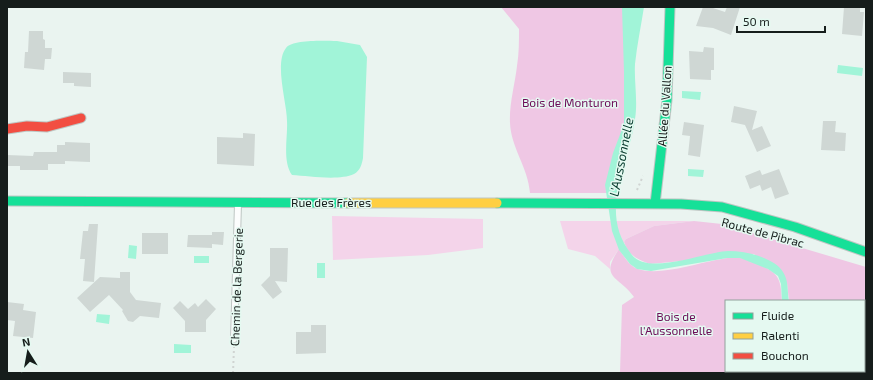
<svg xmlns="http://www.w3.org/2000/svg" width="873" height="380" viewBox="0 0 873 380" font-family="'Exo 2',sans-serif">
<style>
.green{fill:#f4d4ea}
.forest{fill:#efc7e4}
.water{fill:#a1f4d8}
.building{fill:#cfd7d4}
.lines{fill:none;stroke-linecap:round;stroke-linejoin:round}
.lane-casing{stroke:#bec6c3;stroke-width:8}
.fast-casing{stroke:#bec6c3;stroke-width:11}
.slow-casing{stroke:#bec6c3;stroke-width:11}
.jam-casing{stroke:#bec6c3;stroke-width:11}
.path{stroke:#d0d4d2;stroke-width:2;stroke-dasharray:2 3;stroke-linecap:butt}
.lane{stroke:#fcfdfd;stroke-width:6}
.fast{stroke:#16e098;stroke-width:9}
.slow{stroke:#ffcf43;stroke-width:9}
.jam{stroke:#f24e42;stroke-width:9}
.labels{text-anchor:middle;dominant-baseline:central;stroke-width:3;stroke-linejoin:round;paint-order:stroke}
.park-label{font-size:12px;fill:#6c0c58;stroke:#e5f9f1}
.street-label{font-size:12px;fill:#161d1b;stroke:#e5f9f1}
.water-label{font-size:13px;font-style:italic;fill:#0c4032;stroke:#e5f9f1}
</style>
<rect width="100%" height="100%" fill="#eaf4f0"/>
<!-- green -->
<path class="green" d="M332 216 483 219V248L428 255 333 260Z
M560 221H694L654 226 626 239 610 262V269L595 256 568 249Z"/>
<!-- forest -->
<path class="forest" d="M501 7H631L630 113 611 193H530C528 167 511 148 510 123 509 104 515 84 517 66 519 54 519 41 519 29Z
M694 221 722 224 866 267V373H860L859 371H864V301H789L787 283 754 254 650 264C638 260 628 255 624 242L626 239 654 226Z
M619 249C624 256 629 266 638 269 660 276 694 264 716 260 724 259 733 256 741 258 746 259 752 262 758 264 779 273 781 279 782 301H726V371H852V373H620L622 305 634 297C618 275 599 279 619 249Z"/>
<!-- water -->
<path class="water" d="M622 7H644C641 26 637 45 635 64 634 82 638 101 635 119 629 164 597 212 632 255 649 276 704 252 728 251 741 251 752 253 764 258 771 261 779 265 783 272 789 281 787 291 789 301H782L781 284 778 276 768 269 740 258H727L651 271 637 269 630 264 619 250 612 231 605 185 613 153 624 124V72Z
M337 41 360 45 367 57 363 158C362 164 360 171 354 174 339 181 309 176 292 175 282 161 288 137 287 121 287 103 274 63 286 48 293 39 325 41 337 41Z
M838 65 863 68 862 76 837 73Z
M682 91 701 92 700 100 682 98Z
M688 169 704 170 703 177 688 176Z
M129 245 137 246 136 259 128 258Z
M194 256H209V263H194Z
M317 263H325V278H317Z
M97 314 110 315 109 324 96 322Z
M174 344 191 345V353H174Z"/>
<!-- building -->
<path class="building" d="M703 7H710L725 12 727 7H740L731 35 713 28 696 26Z
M844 7H860V12H864L862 36 842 34Z
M29 31H43V39L45 40V48H52L51 59H45L44 70 24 68 25 52H28Z
M704 47 714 48V70H711V80L690 79 689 51 703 52Z
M63 72 91 73V87L74 86V83H63Z
M734 106 757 111 752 130 762 126 771 146 757 152 745 125 731 122Z
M823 121H836L835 132 846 133 845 151 821 150Z
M684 122 704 125 700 157 688 155 690 136 682 135Z
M243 133 255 134 254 166 217 164V137L243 138Z
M65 142 90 143V162L65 161V164H48V170H20V166H7V155L33 156 34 152H57V145H65Z
M779 169 789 194 775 199 771 187 762 191 760 185 750 189 745 176 760 170 762 175Z
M89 224H98L94 282 83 281 85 259H80L83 231H88Z
M212 232H224L223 245 212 244V248L187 247 188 235H212Z
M142 233H168V254H142Z
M270 248H288L287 282 275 281 282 292 273 299 261 285 270 276Z
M120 272H130V292L136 300 161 303 159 318 140 316 133 322 128 321 122 311 123 310 109 295 90 312 77 298 100 277 120 278Z
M206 299 216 309 206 320V332H185V321L173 308 180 301 188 309 195 303 198 307Z
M7 302 24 304 23 310 36 312 33 338 13 336 15 321 7 320Z
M311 325H326V353L296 354V332H311Z"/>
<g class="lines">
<defs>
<path id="lane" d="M234 339 238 204"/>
<path id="fast" d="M7 201 348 203
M497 203 681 204 722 207 795 227 866 252
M655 204 667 100 670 7"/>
<path id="slow" d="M348 203H497"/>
<path id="jam" d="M7 129 27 126 47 127 81 118"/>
</defs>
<!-- lane casing -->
<use href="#lane" class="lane-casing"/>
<!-- fast casing -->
<use href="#fast" class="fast-casing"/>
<!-- slow casing -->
<use href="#slow" class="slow-casing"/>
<!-- jam casing -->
<use href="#jam" class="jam-casing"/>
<!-- path -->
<path class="path" d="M637 190 643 176
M233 373 234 347"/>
<!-- lane -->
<use href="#lane" class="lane"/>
<!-- fast -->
<use href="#fast" class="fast"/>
<!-- slow -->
<use href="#slow" class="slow"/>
<!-- jam -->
<use href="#jam" class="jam"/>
</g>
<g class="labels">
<!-- park labels -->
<g class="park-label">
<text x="570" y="102">Bois de Monturon</text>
<text x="676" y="316">Bois de<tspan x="676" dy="14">l'Aussonnelle</tspan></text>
</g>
<!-- street labels -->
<g class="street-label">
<text transform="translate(664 106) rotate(-86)">Allée du Vallon</text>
<text x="331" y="202">Rue des Frères</text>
<text transform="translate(763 232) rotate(15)">Route de Pibrac</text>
<text transform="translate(236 287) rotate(-88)">Chemin de la Bergerie</text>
</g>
<!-- water labels -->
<g class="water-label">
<text transform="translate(621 157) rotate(-79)">L'Aussonnelle</text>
</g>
</g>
<!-- border -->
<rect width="873" height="380" fill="none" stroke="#161d1b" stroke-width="16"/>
<!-- legend -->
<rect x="725" y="300" width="140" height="72" fill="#e5f9f1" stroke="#92a19b"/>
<rect x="733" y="313" width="20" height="6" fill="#16e098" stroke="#92a19b"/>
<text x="761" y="320" font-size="12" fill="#161d1b">Fluide</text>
<rect x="733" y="333" width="20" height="6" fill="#ffcf43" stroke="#92a19b"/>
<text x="761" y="340" font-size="12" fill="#161d1b">Ralenti</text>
<rect x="733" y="353" width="20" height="6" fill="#f24e42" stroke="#92a19b"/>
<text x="761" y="360" font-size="12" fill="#161d1b">Bouchon</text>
<!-- north arrow -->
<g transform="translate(28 352) rotate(349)" stroke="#e5f9f1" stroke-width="3" paint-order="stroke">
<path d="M0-3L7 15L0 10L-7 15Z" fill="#161d1b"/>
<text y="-6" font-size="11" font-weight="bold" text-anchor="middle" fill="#161d1b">N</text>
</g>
<!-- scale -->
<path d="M737 26v6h88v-6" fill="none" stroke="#161d1b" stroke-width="2"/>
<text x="743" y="26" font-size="12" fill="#161d1b" stroke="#e5f9f1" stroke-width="3" paint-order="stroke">50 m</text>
</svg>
